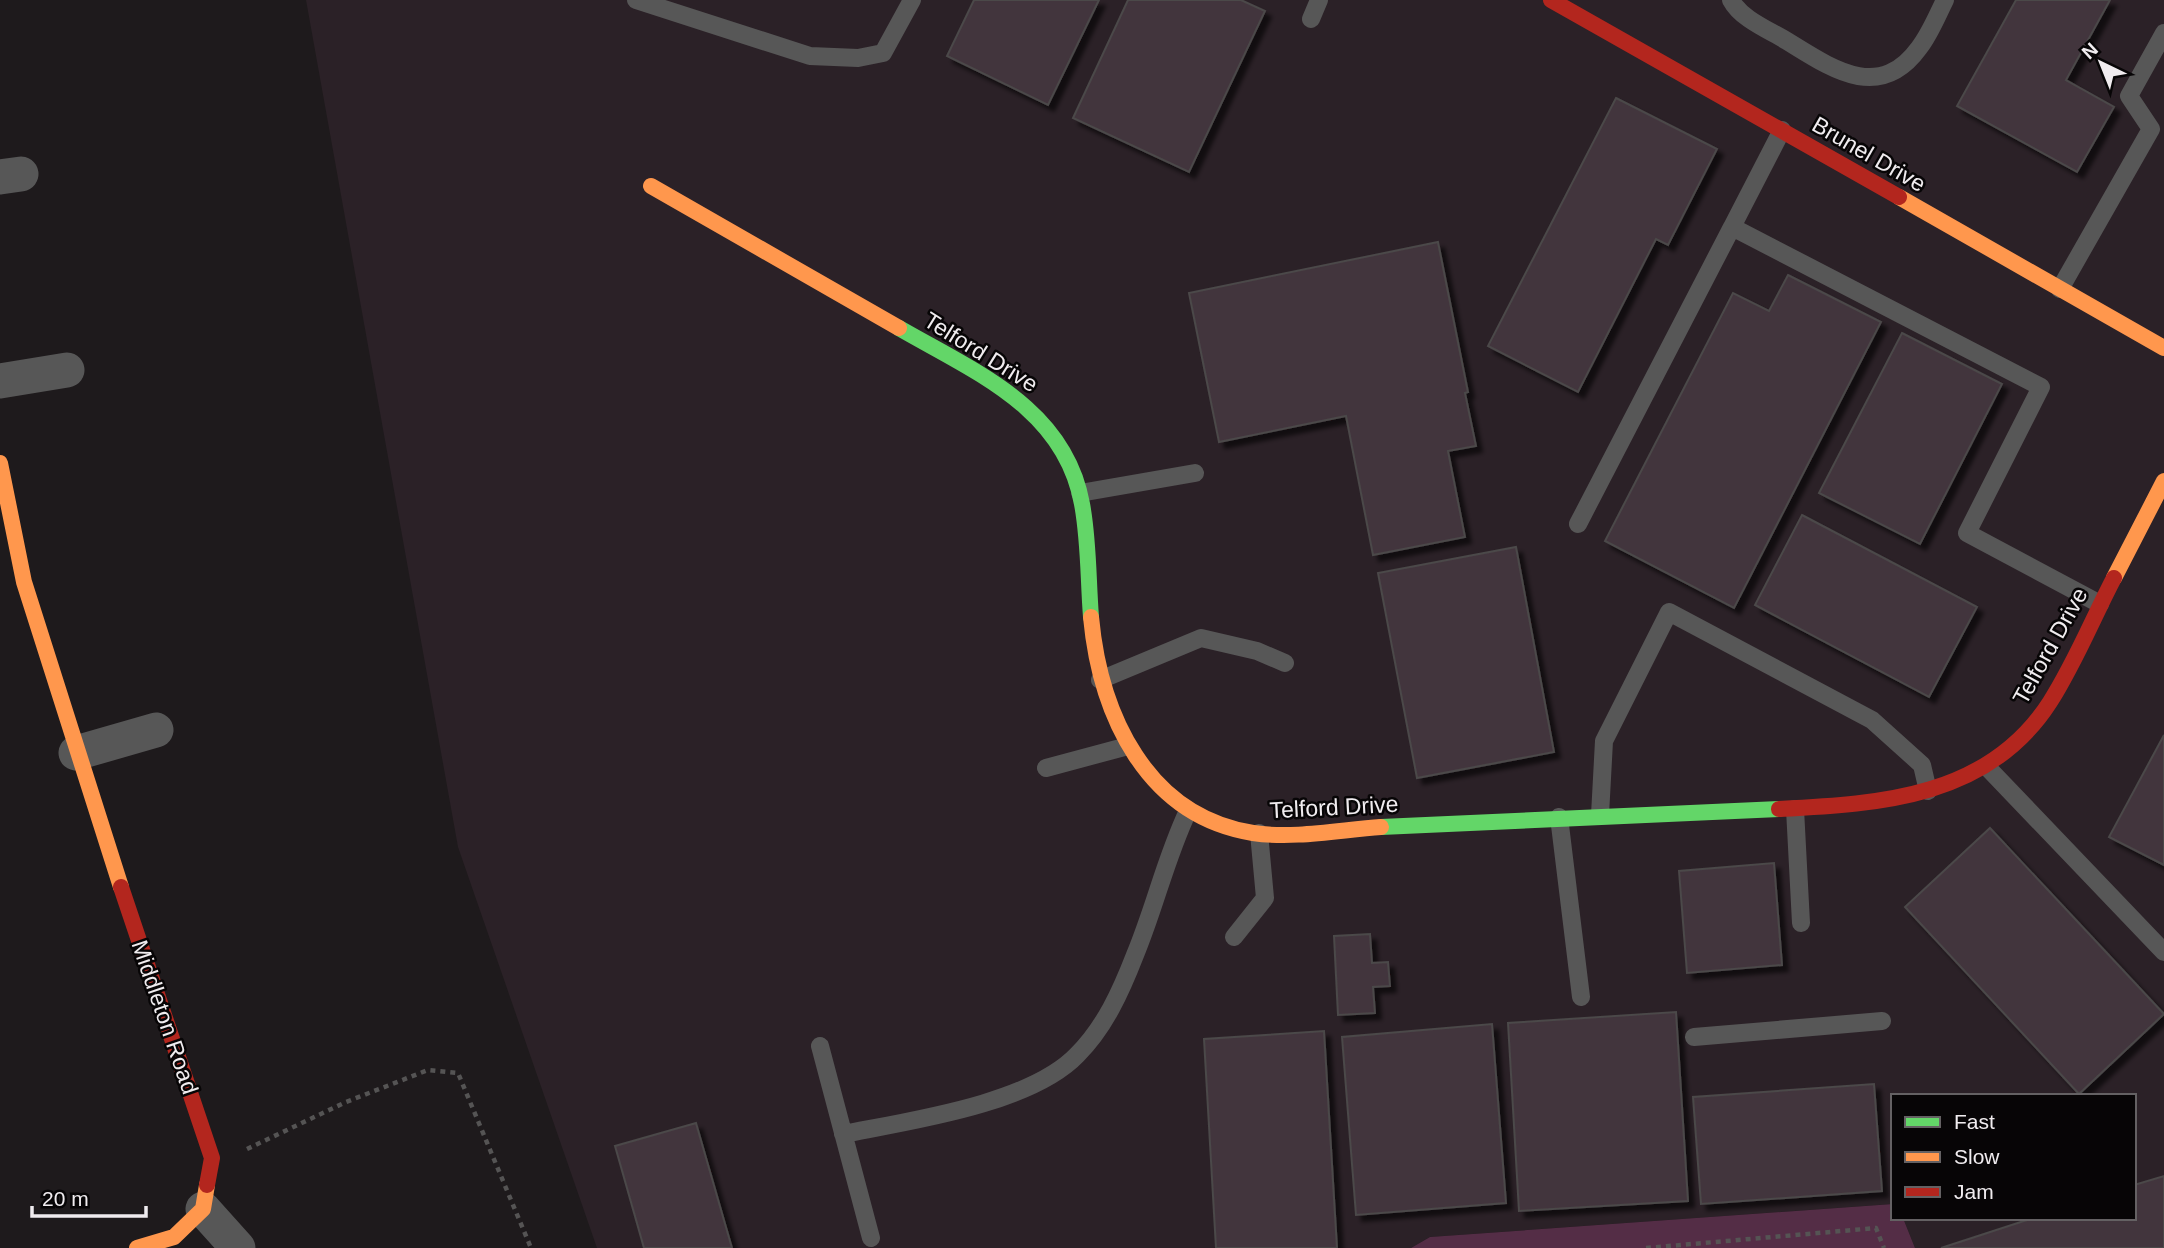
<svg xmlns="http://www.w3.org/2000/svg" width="2164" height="1248" viewBox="0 0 2164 1248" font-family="Helvetica,sans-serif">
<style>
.built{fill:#2b2127}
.green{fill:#542d46}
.building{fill:#43363e;stroke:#4b4849;stroke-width:2;filter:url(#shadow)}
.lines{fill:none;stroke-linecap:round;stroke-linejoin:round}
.path{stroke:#555454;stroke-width:4.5;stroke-dasharray:5 5;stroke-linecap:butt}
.lane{stroke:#575757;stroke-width:18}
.street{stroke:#575757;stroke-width:35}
.fast{stroke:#63d668;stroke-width:16}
.slow{stroke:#ff974d;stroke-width:16}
.jam{stroke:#b3261e;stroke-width:16}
.labels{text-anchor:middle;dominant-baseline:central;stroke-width:5;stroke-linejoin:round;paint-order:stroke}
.street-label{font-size:23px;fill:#f0ecef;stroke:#070506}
</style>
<defs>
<filter id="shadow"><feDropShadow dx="6" dy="6" stdDeviation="2" flood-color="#0009"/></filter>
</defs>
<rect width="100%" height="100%" fill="#1e1a1c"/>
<!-- built -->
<path class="built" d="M306 0H2164V1248H1915L1903 1218H2134V1096H1893V1204L1430 1237 1411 1248H597L458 847Z"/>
<!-- green -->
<path class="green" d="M1893 1204V1218H1903L1915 1248H1411L1430 1237Z"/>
<!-- building -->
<path class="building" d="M974 0H1099L1048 105 947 56Z
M1128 0H1241L1265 11 1189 172 1073 118Z
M2016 0H2110L2066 80 2114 107 2077 172 1957 106Z
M1616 98 1717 149 1668 245 1656 239 1578 392 1488 346Z
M1438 242 1468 392 1465 393 1476 446 1448 451 1465 537 1373 555 1346 416 1219 442 1189 293Z
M1788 275 1881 322 1734 608 1605 541 1733 293 1769 311Z
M1902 333 2002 384 1920 544 1819 493Z
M1802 515 1977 607 1929 697 1755 605Z
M1516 547 1554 752 1417 778 1378 573Z
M2164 735V865L2109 837Z
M1990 828 2164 1014 2079 1094 1905 907Z
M1774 863 1782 965 1687 973 1679 871Z
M1370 934 1372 963 1388 962 1390 986 1373 987 1375 1013 1338 1015 1334 936Z
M1676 1012 1688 1201 1519 1211 1508 1023Z
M1492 1024 1506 1203 1356 1215 1342 1037Z
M1324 1031 1337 1248H1216L1204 1039Z
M1874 1084 1882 1191 1701 1204 1693 1097Z
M696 1123 732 1248H644L615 1146Z
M2164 1176V1248H1941L2033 1218H2134V1185Z"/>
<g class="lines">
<!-- path -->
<path class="path" d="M247 1149 346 1102 428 1070 458 1073 531 1248
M1646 1248 1876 1228 1884 1248"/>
<!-- lane -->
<path class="lane" d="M636 0 810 56 858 58 883 53 912 0
M1731 0C1741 19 1769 30 1787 41 1831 68 1879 103 1919 48 1930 34 1937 16 1945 0
M1311 19 1319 0
M1732 227 1782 130
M2060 289 2151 129 2129 96 2164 33
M1080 493 1195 473
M1578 524 1732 227 2041 387 1967 533 2100 604
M1100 680 1201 638 1257 651 1285 663
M1987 767 2164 952
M1046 768 1128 746
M1795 809 1801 923
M1600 815 1604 741 1669 612 1872 720 1922 765 1928 791
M1559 817 1581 997
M1234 937 1265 898 1259 833
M1694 1037 1882 1021
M820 1046 871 1238
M843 1134C909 1121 1030 1104 1077 1055 1105 1027 1121 991 1135 955 1155 907 1166 857 1188 811"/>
<!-- street -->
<path class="street" d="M0 177 21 174
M0 381 67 370
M76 753 156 730
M203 1209 238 1248"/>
<!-- fast -->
<path class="fast" d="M899 328C975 372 1065 408 1082 504 1089 541 1088 579 1091 617
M1381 827 1779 809"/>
<!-- slow -->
<path class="slow" d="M651 186 899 328
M1899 197 2164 348
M0 463 24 582 121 887
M2114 578 2164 481
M1091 617C1100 714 1146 816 1253 833 1294 839 1339 830 1381 827
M137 1248 174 1237 203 1209 207 1185"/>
<!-- jam -->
<path class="jam" d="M1551 0 1899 197
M1779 809C1882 804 1989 797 2050 702 2075 663 2093 618 2114 578
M121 887 212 1158 207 1185"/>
</g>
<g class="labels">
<!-- street labels -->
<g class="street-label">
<text transform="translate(1869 154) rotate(30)">Brunel Drive</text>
<text transform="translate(981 352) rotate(32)">Telford Drive</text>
<text transform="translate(2050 646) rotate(-61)">Telford Drive</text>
<text transform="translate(1334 807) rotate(-3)">Telford Drive</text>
<text transform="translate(165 1017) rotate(71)">Middleton Road</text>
</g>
</g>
<!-- legend -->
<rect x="1891" y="1094" width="245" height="126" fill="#070506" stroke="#646163" stroke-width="2"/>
<rect x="1905" y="1117" width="35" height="10" fill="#63d668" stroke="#646163" stroke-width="2"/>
<text x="1954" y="1129" font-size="21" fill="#f0ecef">Fast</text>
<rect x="1905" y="1152" width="35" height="10" fill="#ff974d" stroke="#646163" stroke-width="2"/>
<text x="1954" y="1164" font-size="21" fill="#f0ecef">Slow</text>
<rect x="1905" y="1187" width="35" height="10" fill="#b3261e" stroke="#646163" stroke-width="2"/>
<text x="1954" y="1199" font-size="21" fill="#f0ecef">Jam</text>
<!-- north arrow -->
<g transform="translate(2101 63) rotate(317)" stroke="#070506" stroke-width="5" paint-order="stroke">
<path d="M0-5L12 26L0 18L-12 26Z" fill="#f0ecef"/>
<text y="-10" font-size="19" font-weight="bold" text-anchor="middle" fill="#f0ecef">N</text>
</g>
<!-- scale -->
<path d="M32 1206v10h114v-10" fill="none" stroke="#f0ecef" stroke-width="3.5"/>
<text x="42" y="1206" font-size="21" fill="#f0ecef" stroke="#070506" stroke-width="5" paint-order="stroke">20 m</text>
</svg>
